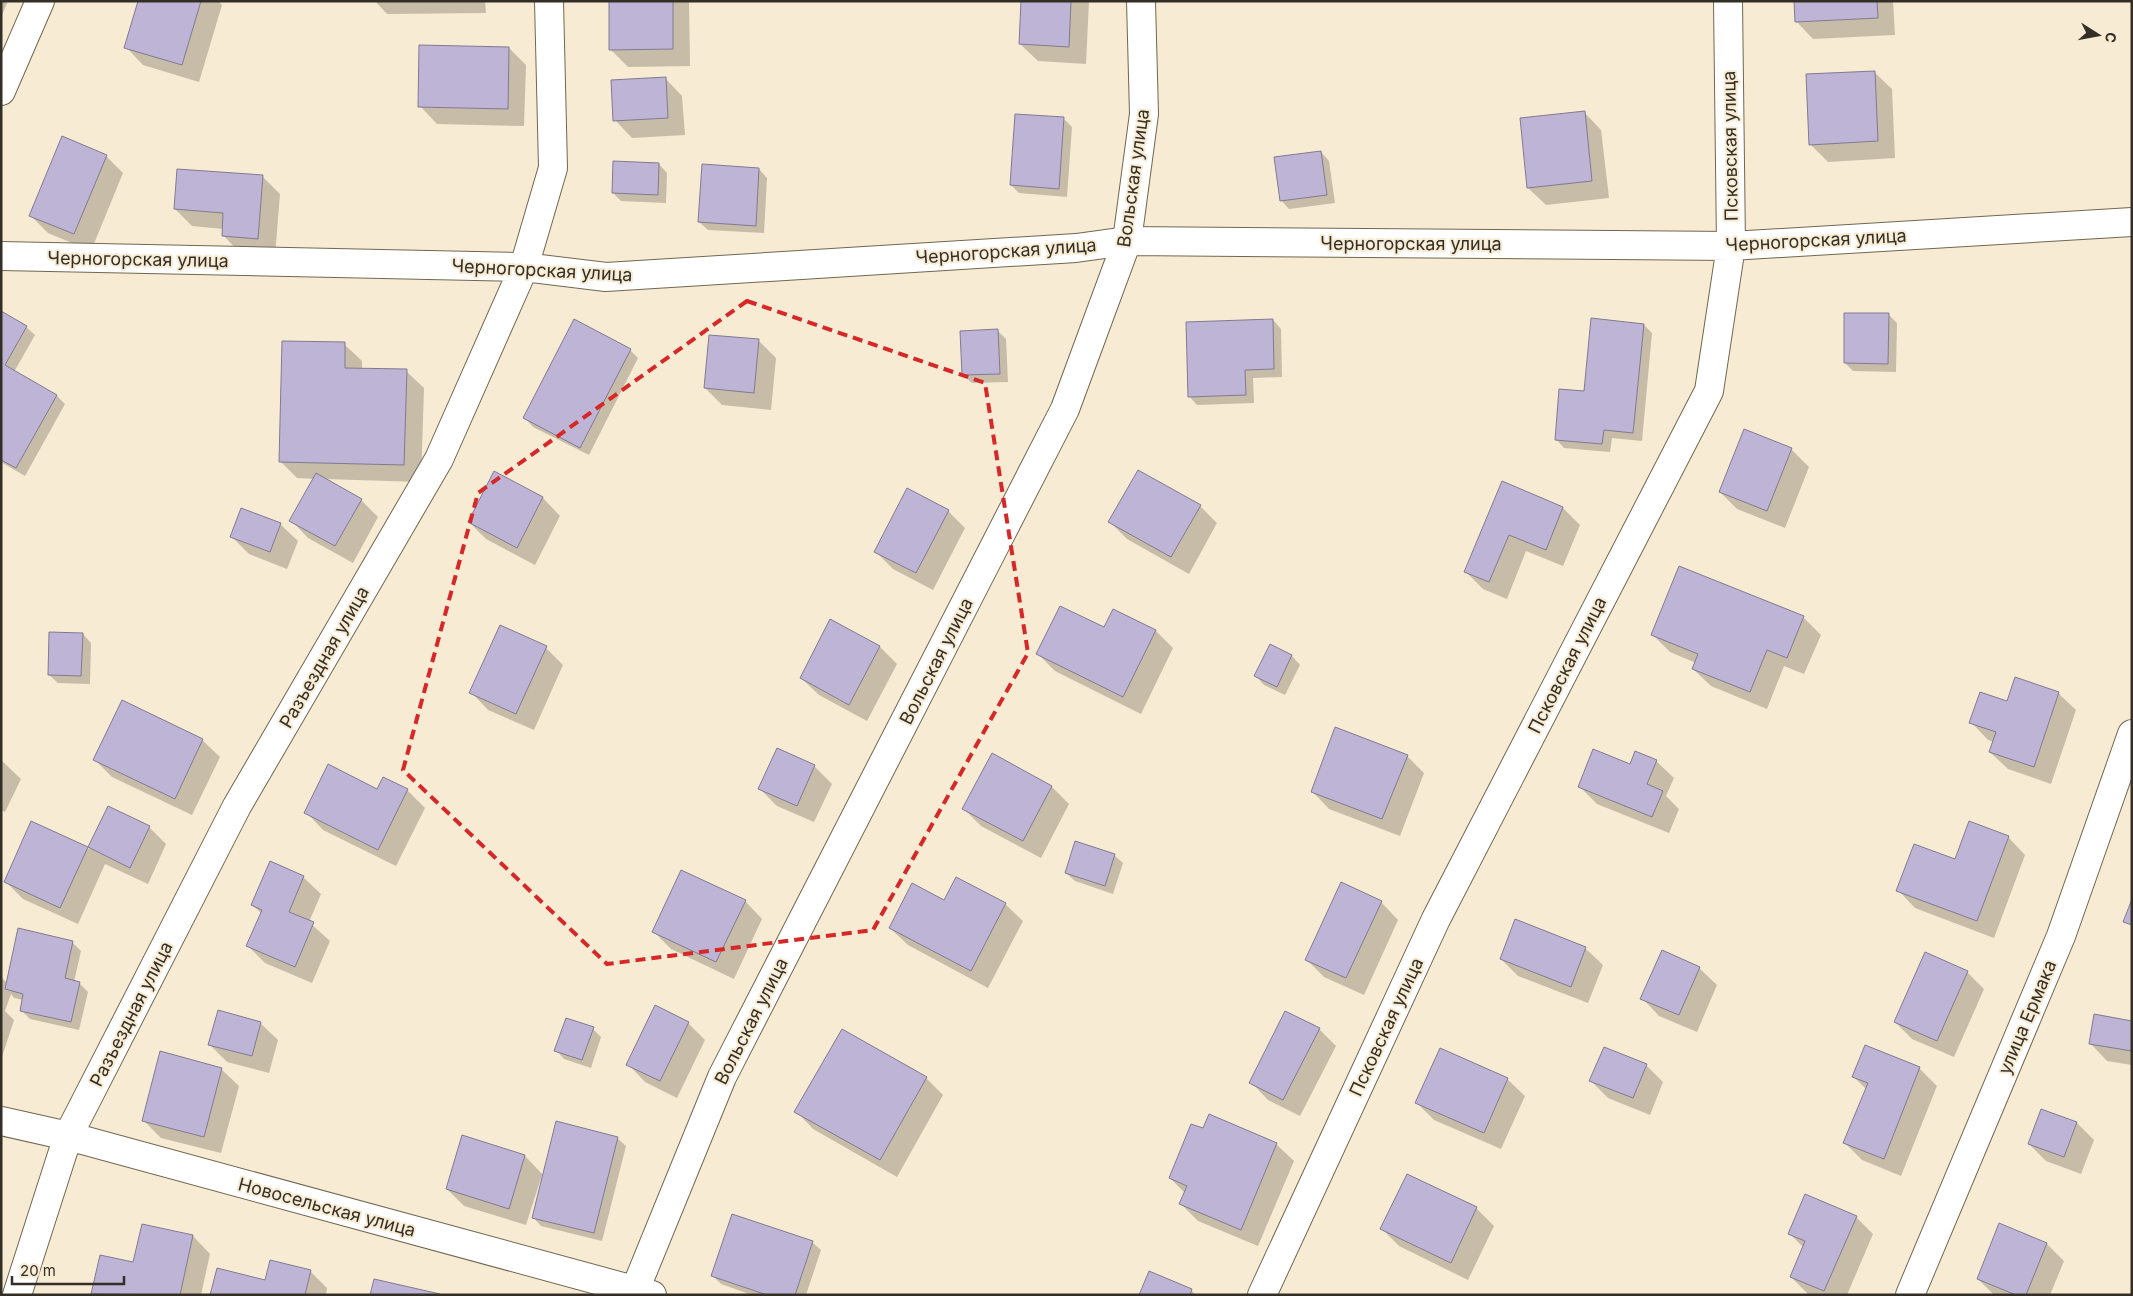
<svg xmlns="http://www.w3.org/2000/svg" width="2133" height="1296" viewBox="0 0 2133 1296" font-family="Inter,sans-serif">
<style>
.shadow{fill:#0003}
.building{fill:#beb5d6;stroke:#807a91}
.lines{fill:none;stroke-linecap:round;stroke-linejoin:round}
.minor-casing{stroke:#716751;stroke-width:30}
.tertiary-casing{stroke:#716751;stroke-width:30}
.minor{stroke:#fff;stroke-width:28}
.tertiary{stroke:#fff;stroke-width:28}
.marked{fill:none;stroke:#d62828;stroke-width:4;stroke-dasharray:10 6;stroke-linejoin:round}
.labels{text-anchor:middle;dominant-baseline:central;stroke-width:4;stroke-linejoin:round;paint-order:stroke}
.street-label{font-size:18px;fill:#342f26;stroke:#f8ebd3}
</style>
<rect width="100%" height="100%" fill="#f8ebd3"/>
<!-- shadow -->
<path class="shadow" d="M1 1H8L1 17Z
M140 1H218L222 5 199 82 143 65 126 47Z
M375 1H485L486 13 387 14Z
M610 1H689L690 66 628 67 611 50Z
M1022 1H1089L1086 64 1038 61 1020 44Z
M1795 1H1893L1895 35 1813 39 1796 21Z
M509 48 526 65 524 126 437 124 420 106Z
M1874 72 1892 89 1895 158 1828 162 1810 144Z
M665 78 682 96 685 135 632 138 615 120Z
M1584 112 1601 130 1609 198 1546 205 1528 188Z
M1063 118 1072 127 1067 197 1019 193 1011 185Z
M1321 152 1329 161 1335 203 1289 209 1281 200Z
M106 156 123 173 91 251 48 233 31 216Z
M659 164 667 173 666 203 621 201 613 193Z
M759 169 767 178 764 233 708 230 699 222Z
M263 177 280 194 275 256 240 253 223 235V229L192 226 175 209Z
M1 313 26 327 35 335 14 372 57 396 65 404 25 476 1 462Z
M1889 315 1897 323 1896 372 1853 371 1845 363Z
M1273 320 1281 329 1282 377 1253 378 1254 403 1197 405 1189 396Z
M1644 325 1652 333 1642 441 1612 438 1610 452 1564 448 1556 439 1585 393Z
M998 331 1006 339 1008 382 972 383 963 375Z
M759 341 776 358 771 410 722 405 705 388Z
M344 344 362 361V369L406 371 424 388 421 482 324 479 361 500 378 517 353 563 308 538 291 520 314 479 297 478 280 461Z
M630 350 638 358 589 455 533 427 525 418Z
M1744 431 1792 450 1809 467 1785 528 1737 509 1720 492Z
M495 473 543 498 560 516 535 565 486 539 469 522Z
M1502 483 1563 508 1580 525 1563 566 1526 551 1507 599 1483 589 1466 572Z
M1200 506 1217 523 1189 574 1127 539 1110 522Z
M948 511 965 528 933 590 893 569 876 552Z
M280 524 298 541 287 569 249 554 232 537Z
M1114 610 1156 631 1173 648 1141 714 1055 671 1038 654 1104 629Z
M1803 617 1821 635 1804 674 1784 666 1767 709 1711 686 1693 669 1696 663 1670 652 1653 635Z
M831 621 880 647 897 664 867 721 819 695 801 678Z
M83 634 91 643 90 684 58 683 49 675Z
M1270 646 1292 656 1300 665 1285 695 1264 685 1256 676Z
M546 648 563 665 534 730 488 710 471 692Z
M2058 693 2076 710 2051 784 2008 769 1990 752 1994 742 1988 740 1971 722 2008 702Z
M202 740 220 757 192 815 112 777 95 760Z
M993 755 1052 787 1069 804 1041 858 981 826 964 809Z
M1407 756 1424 773 1400 836 1329 809 1312 791Z
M1 760 21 779 5 812 1 810Z
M1656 761 1674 778 1666 796 1679 809 1669 833 1597 804 1580 787 1631 766Z
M814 766 832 784 814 822 777 806 760 789Z
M407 790 425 808 396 866 323 830 306 812 378 791Z
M108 808 149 827 166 844 148 884 105 864 78 924 23 899 5 881 32 823 89 849Z
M2008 837 2025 855 1994 938 1915 908 1898 890Z
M1114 855 1123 863 1113 894 1075 881 1066 873Z
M303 877 321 894 309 922 330 941 312 983 265 963 248 946 262 914 252 905Z
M745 901 762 919 734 979 671 949 653 931Z
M945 901 1005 904 1023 921 988 988 908 945 890 928Z
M1381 902 1398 920 1364 995 1324 977 1307 960Z
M72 942 81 951 74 982 79 983 88 992 79 1030 30 1019 21 1010 23 1000 14 998 11 994 5 1011 14 1020 1 1060V977L7 983Z
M1585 948 1603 965 1588 1003 1518 976 1501 959Z
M1699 968 1717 985 1697 1032 1659 1016 1642 998Z
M1967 972 1984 989 1954 1057 1912 1039 1895 1022Z
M2132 1022V1065L2107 1061 2090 1043Z
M260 1023 278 1040 269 1073 227 1062 210 1045Z
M688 1023 705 1040 677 1098 645 1082 628 1064Z
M593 1029 601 1037 591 1068 564 1059 556 1050Z
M1319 1029 1336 1046 1300 1116 1268 1100 1251 1082Z
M1646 1065 1663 1082 1650 1115 1608 1098 1591 1081Z
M1919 1068 1937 1086 1901 1176 1862 1160 1845 1143 1866 1089 1854 1077Z
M221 1069 239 1086 221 1153 161 1138 143 1120Z
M926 1078 943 1095 897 1177 813 1129 796 1111Z
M1507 1079 1525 1096 1501 1149 1434 1120 1417 1103Z
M2077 1123 2094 1140 2081 1174 2046 1161 2029 1144Z
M1204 1130 1276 1144 1294 1161 1258 1246 1198 1221 1181 1204 1185 1193 1170 1178Z
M617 1138 626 1146 602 1241 541 1226 533 1217Z
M525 1156 543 1175H542L526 1225 464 1206 447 1189Z
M1407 1175 1476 1208 1494 1226 1468 1280 1399 1246 1382 1229Z
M1856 1217 1873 1234 1847 1295 1808 1294 1791 1277 1804 1248 1790 1234Z
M193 1236 210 1254 201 1295 93 1294 134 1264Z
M812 1242 821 1250 806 1295H752L721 1284 713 1276Z
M2047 1244 2064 1261 2050 1295H1994L1978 1279Z
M310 1271 327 1288 326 1295H212Z
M1191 1290 1196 1295H1140Z"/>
<!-- building -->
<path class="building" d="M138 1H201L182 65 124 48Z
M609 1H673V49L609 50Z
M1021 1H1071L1069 47 1019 44Z
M1794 1H1877L1878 18 1795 22Z
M419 45 509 47 508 109 418 107Z
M1875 71 1878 141 1809 145 1806 74Z
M666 77 668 118 613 121 611 80Z
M1585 111 1592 181 1527 188 1520 118Z
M1015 114 1064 117 1059 189 1010 185Z
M62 136 107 155 74 234 29 216Z
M1321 151 1327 195 1280 201 1274 157Z
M613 161 659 163 658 195 612 193Z
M702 164 759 168 756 226 698 222Z
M177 169 263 175 258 239 222 236 223 213 174 209Z
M1 311 27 326 5 365 57 395 16 468 1 460Z
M1844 313H1889L1888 364 1844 363Z
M1591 318 1644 324 1633 433 1604 430 1602 444 1555 440 1559 389 1584 391Z
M574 319 631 349 580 448 523 418Z
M1273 319 1274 369 1245 370 1246 395 1188 397 1186 322Z
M998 329 1000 374 962 375 960 331Z
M709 335 759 339 754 393 704 388Z
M282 341 345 342V368L407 369 404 465 279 462Z
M1744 429 1792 448 1767 511 1719 492Z
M1138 470 1201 505 1171 557 1108 522Z
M494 471 543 497 517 548 468 522Z
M316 473 362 499 335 546 289 521Z
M1502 481 1563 507 1546 550 1509 535 1489 582 1464 572Z
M907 488 949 510 916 573 874 552Z
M241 508 281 523 270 552 230 537Z
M1679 566 1804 616 1787 658 1767 650 1750 692 1692 669 1698 654 1651 635Z
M1060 606 1104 627 1113 609 1156 630 1123 697 1036 654Z
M830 619 880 646 849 705 800 678Z
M500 625 547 646 516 714 469 693Z
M49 632 83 633 81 676 48 675Z
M1270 644 1292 655 1277 687 1254 676Z
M2015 677 2059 692 2034 767 1989 752 1996 732 1969 723 1980 692 2007 701Z
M122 700 203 739 175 799 93 760Z
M1335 727 1408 755 1382 819 1311 792Z
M777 748 815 765 797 806 758 789Z
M1593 749 1630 764 1635 751 1657 760 1647 784 1663 791 1652 817 1578 787Z
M992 753 1052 786 1023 841 962 809Z
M328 764 377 789 383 777 408 789 378 850 304 813Z
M108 806 150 826 130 868 88 847Z
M31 821 88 847 60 908 4 882Z
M1969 821 2009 836 1977 921 1896 891 1914 844 1955 859Z
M1075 841 1115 854 1105 886 1065 873Z
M270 861 304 876 289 912 314 922 295 967 246 946 262 910 251 905Z
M681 870 746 900 716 962 652 932Z
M956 877 1006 903 971 971 889 928 912 883 944 900Z
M1341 882 1382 901 1346 978 1305 960Z
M2132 899V925L2123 922Z
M1515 919 1586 947 1571 987 1500 959Z
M18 928 73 941 65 978 80 982 71 1022 20 1011 23 994 5 989Z
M1662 950 1700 967 1679 1015 1640 999Z
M1925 952 1968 971 1937 1041 1894 1022Z
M655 1005 689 1022 660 1081 626 1065Z
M218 1010 261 1022 252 1056 208 1045Z
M1285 1011 1320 1028 1283 1100 1249 1083Z
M2094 1014 2132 1021V1051L2089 1044Z
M566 1018 594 1027 582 1060 554 1051Z
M842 1029 927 1077 880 1160 794 1112Z
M1865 1045 1920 1067 1884 1159 1843 1143 1868 1083 1852 1077Z
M1604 1047 1647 1064 1633 1098 1589 1081Z
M1440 1048 1508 1078 1484 1133 1415 1103Z
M160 1051 222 1068 204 1137 142 1121Z
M2041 1109 2077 1122 2064 1157 2028 1144Z
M1209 1114 1277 1143 1241 1230 1179 1204 1187 1186 1169 1178 1191 1124 1203 1128Z
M556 1121 618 1137 594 1233 532 1218Z
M462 1135 525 1155 509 1209 446 1189Z
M1407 1174 1477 1207 1451 1263 1380 1229Z
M1805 1194 1857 1216 1824 1291 1790 1277 1805 1241 1788 1234Z
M732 1214 813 1241 795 1295H767L711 1276Z
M1999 1223 2047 1243 2026 1295H2016L1977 1279Z
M142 1224 193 1235 180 1295 91 1294 100 1255 133 1262Z
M270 1260 311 1270 305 1295H210L217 1268 265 1280Z
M1149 1271 1192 1289 1190 1295H1139Z
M374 1279 440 1294V1295H370Z"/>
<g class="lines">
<defs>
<path id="minor" d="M1 91 40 1
M1 256 524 267 606 277 1076 248 1127 241 1731 246 2132 222
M1 1121 68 1136 652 1295
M17 1295 68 1136 237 806 439 459 524 267 553 168 549 1
M1262 1295 1436 919 1709 391 1731 246 1728 1
M1910 1295 2061 936 2132 734"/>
<path id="tertiary" d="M633 1295 722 1077 1065 409 1127 241 1144 114 1141 1"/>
</defs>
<!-- minor casing -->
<use href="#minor" class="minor-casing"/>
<!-- tertiary casing -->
<use href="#tertiary" class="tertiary-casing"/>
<!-- minor -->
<use href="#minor" class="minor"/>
<!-- tertiary -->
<use href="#tertiary" class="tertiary"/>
</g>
<!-- marked area -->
<path class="marked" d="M747 301 985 383 1028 653 873 930 607 964 403 770 478 493Z"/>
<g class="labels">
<!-- street labels -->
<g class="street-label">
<text transform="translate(1730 146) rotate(-91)">Псковская улица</text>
<text transform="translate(1133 178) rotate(-82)">Вольская улица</text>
<text transform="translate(1816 240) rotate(-3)">Черногорская улица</text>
<text x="1411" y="243">Черногорская улица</text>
<text transform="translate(1006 251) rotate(-4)">Черногорская улица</text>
<text transform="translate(138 259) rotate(1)">Черногорская улица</text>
<text transform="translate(542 270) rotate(3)">Черногорская улица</text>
<text transform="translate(324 657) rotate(-60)">Разъездная улица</text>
<text transform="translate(936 661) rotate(-63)">Вольская улица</text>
<text transform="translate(1567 665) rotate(-63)">Псковская улица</text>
<text transform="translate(131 1014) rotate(-63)">Разъездная улица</text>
<text transform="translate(2027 1017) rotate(-67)">улица Ермака</text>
<text transform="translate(751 1021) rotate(-63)">Вольская улица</text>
<text transform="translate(1386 1027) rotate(-65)">Псковская улица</text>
<text transform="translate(327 1207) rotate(15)">Новосельская улица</text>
</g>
</g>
<!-- border -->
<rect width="2133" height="1296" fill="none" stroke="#342f26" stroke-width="5"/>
<!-- north arrow -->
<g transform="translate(2098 35) rotate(101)" stroke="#f8ebd3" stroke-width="4" paint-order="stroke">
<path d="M0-4L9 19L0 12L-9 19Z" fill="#342f26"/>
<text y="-8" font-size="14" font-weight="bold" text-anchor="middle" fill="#342f26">С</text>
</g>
<!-- scale -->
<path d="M12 1276v8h112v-8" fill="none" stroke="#342f26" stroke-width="2.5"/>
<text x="20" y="1276" font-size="15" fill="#342f26" stroke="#f8ebd3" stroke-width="4" paint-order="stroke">20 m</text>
</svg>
